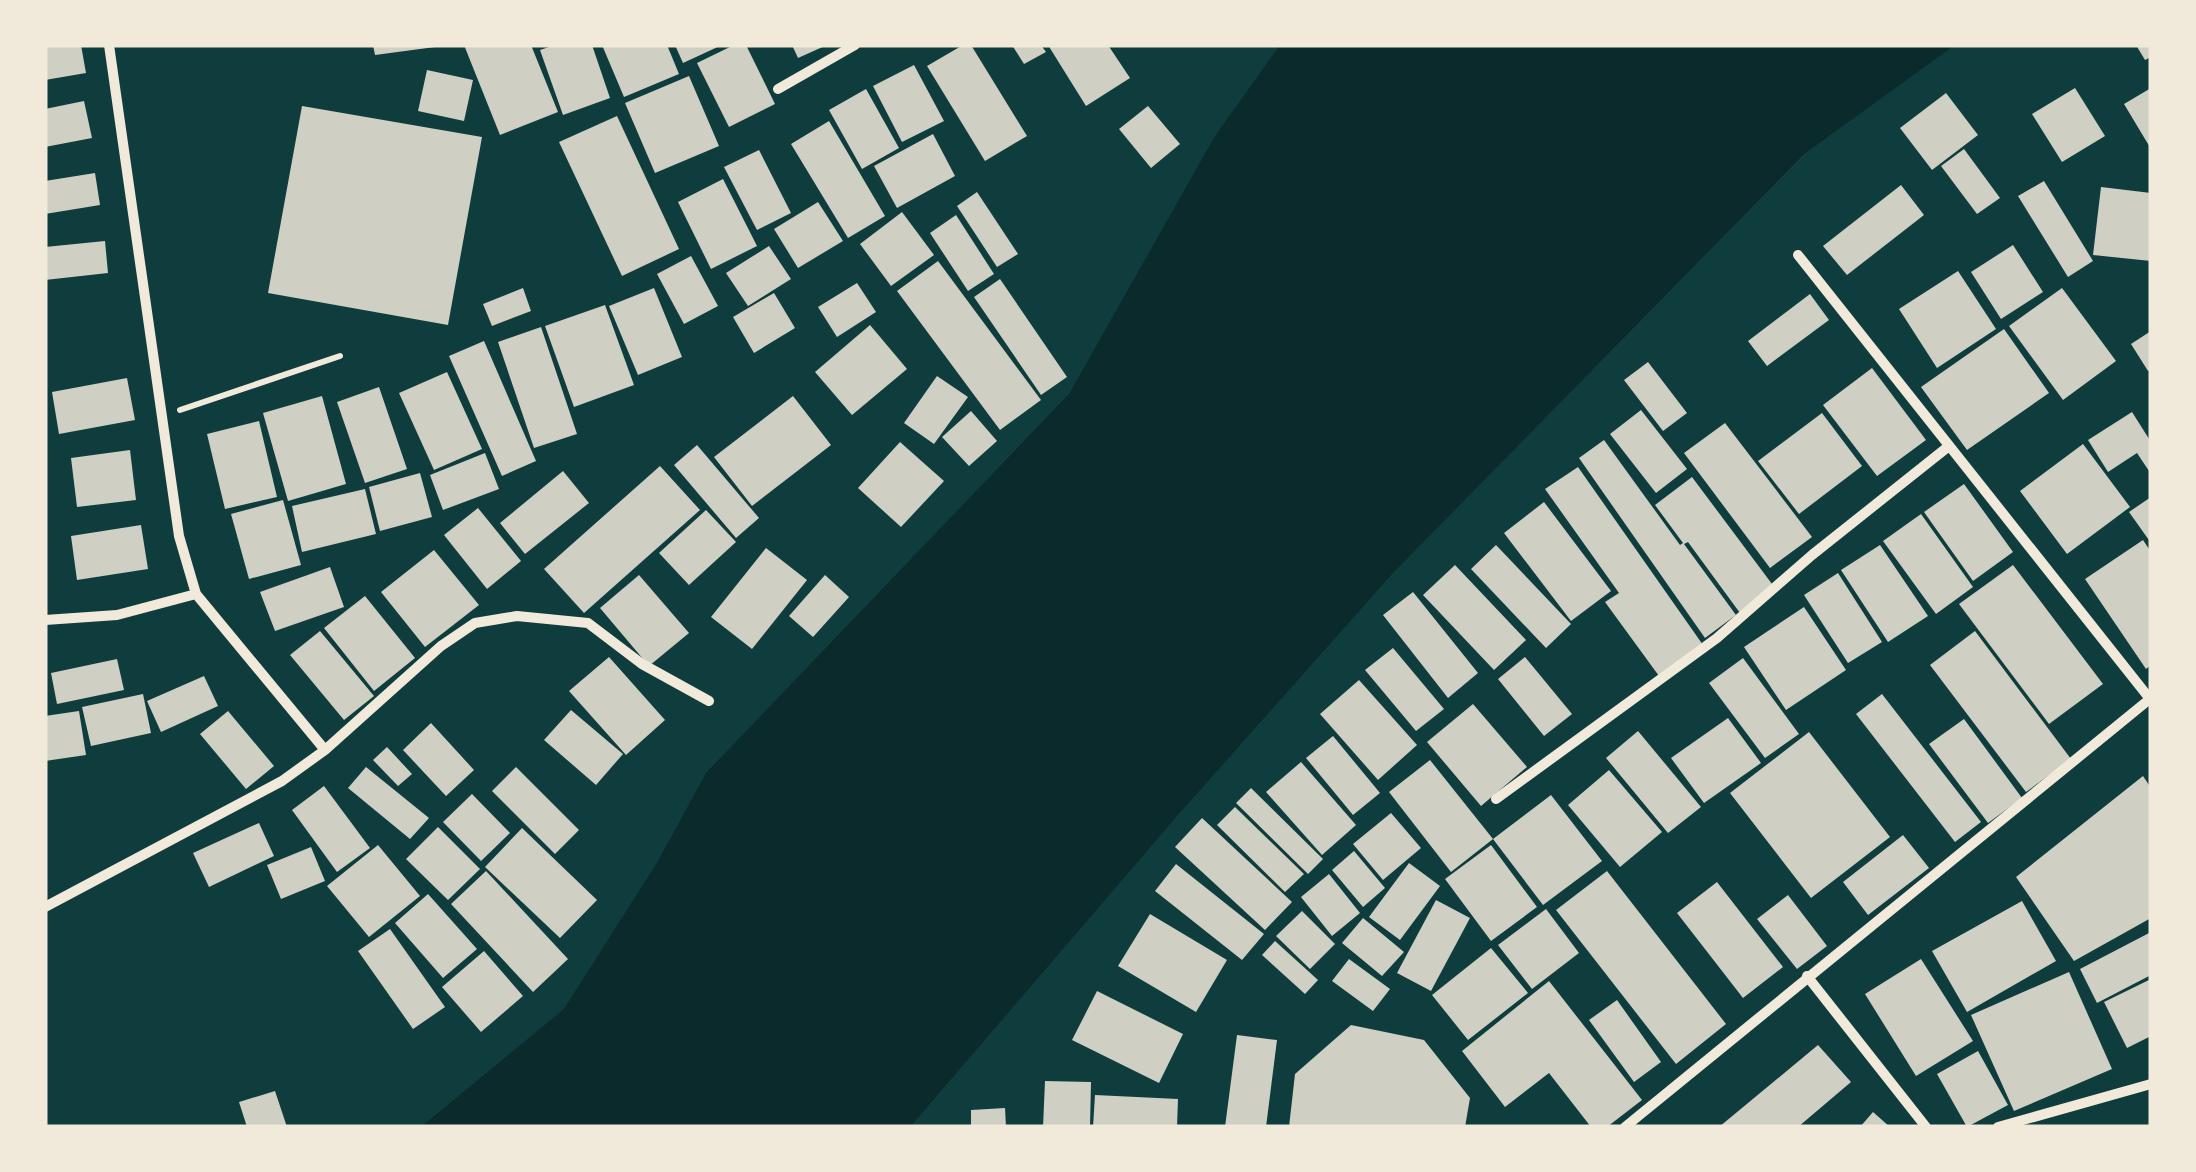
<svg xmlns="http://www.w3.org/2000/svg" width="2196" height="1172" viewBox="0 0 2196 1172" font-family="'Fira Sans',sans-serif">
<style>
.water{fill:#0a2a2b}
.building{fill:#cfcfc3}
.lines{fill:none;stroke-linecap:round;stroke-linejoin:round}
.path{stroke:#f1e9da;stroke-width:6}
.minor{stroke:#f1e9da;stroke-width:10}
</style>
<rect width="100%" height="100%" fill="#0f3d3e"/>
<!-- water -->
<path class="water" d="M1280 45H1955L1804 154 1392 574 1177 816 910 1127H421L564 1009 658 861 706 773 1069 394 1215 136Z"/>
<!-- building -->
<path class="building" d="M45 45H81L86 73 45 80Z
M373 45H435V47L375 55Z
M464 45H531L558 112 500 135Z
M555 45H592L610 98 563 115 540 50Z
M602 45H667L679 74 624 97Z
M675 45H722L683 63Z
M734 45H746L775 104 729 127 697 63Z
M792 45H827L798 58Z
M963 45H971L1027 136 985 161 927 66Z
M1012 45H1041L1046 52 1024 64Z
M1048 45H1108L1130 78 1086 106Z
M2136 45H2151V57L2145 60Z
M914 65 944 121 902 142 873 86Z
M427 70 473 80 464 121 418 111Z
M689 76 719 146 655 173 625 103Z
M2075 88 2105 136 2062 162 2032 114Z
M2151 88V149L2124 104Z
M866 89 899 148 862 169 829 110Z
M1946 93 1978 135 1932 170 1900 128Z
M84 101 92 138 45 147V109Z
M302 106 482 137 448 325 268 293Z
M1148 106 1180 144 1151 168 1119 129Z
M617 116 679 249 622 276 559 142Z
M829 121 885 216 848 238 791 144Z
M933 134 955 176 897 208 874 166Z
M1964 149 2000 198 1977 214 1941 166Z
M759 150 791 213 757 230 724 167Z
M95 173 100 205 45 214V181Z
M723 179 757 246 711 269 678 202Z
M2044 181 2093 261 2068 277 2018 196Z
M1901 185 1924 215 1847 275 1823 246Z
M2101 187 2151 193V261L2093 255Z
M977 192 1018 254 997 267 957 206Z
M818 202 843 241 798 268 774 229Z
M902 212 934 255 891 286 860 244Z
M956 215 994 274 968 291 930 233Z
M105 241 108 273 45 280V247Z
M2013 245 2043 292 2001 319 1971 272Z
M769 246 791 279 748 306 726 273Z
M691 256 718 306 684 324 657 274Z
M938 261 1041 400 1000 430 897 291Z
M1958 271 1996 329 1937 368 1899 309Z
M1000 279 1067 377 1041 395 974 297Z
M857 283 876 312 837 337 818 307Z
M523 288 531 311 492 326 483 304Z
M654 288 682 357 638 375 609 306Z
M2062 288 2116 361 2063 400 2009 326Z
M774 293 795 328 754 353 733 317Z
M1810 294 1829 320 1767 366 1748 341Z
M605 305 634 385 574 407 545 326Z
M870 325 907 369 852 415 815 372Z
M541 327 577 434 534 448 498 342Z
M2004 329 2049 393 1967 450 1921 387Z
M2151 331V369L2148 371 2131 344Z
M484 341 536 461 502 476 449 356Z
M1648 362 1687 413 1663 431 1624 380Z
M1872 368 1926 440 1877 476 1823 405Z
M447 372 482 449 434 470 399 393Z
M937 376 968 397 934 444 904 423Z
M127 378 135 420 59 434 52 392Z
M379 387 407 469 365 483 337 402Z
M322 396 346 484 288 501 263 413Z
M793 396 831 445 752 506 714 457Z
M1641 410 1687 469 1656 493 1610 434Z
M971 411 997 441 969 466 942 437Z
M2132 412 2151 442V474L2137 453 2108 472 2088 440Z
M1822 413 1862 466 1799 514 1758 461Z
M259 421 277 497 225 509 207 434Z
M1725 423 1812 537 1770 568 1684 453Z
M1604 440 1680 545 1683 543 1655 505 1692 477 1775 588 1740 613 1688 542 1684 544 1736 615 1705 638 1579 458Z
M900 442 944 481 901 527 858 488Z
M2083 444 2130 507 2067 554 2020 491Z
M697 445 759 518 736 538 674 465Z
M130 450 136 500 77 507 71 458Z
M485 453 499 489 443 510 430 475Z
M660 466 700 510 584 613 544 569Z
M1578 467 1703 645 1659 676 1605 602 1619 593 1545 489Z
M563 471 589 503 525 554 500 523Z
M420 473 432 517 380 531 369 487Z
M1964 484 2013 552 1973 581 1924 512Z
M365 489 376 534 302 552 292 506Z
M2151 497V543L2129 512Z
M283 500 301 565 249 579 231 514Z
M1544 502 1611 591 1571 621 1504 533Z
M478 508 521 561 487 589 444 535Z
M706 510 736 542 689 585 659 553Z
M1921 514 1973 587 1936 614 1883 541Z
M141 525 148 569 77 580 71 536Z
M2143 540 2151 552V665L2146 669 2085 579Z
M1496 545 1571 624 1546 648 1471 569Z
M1880 545 1928 616 1888 642 1841 570Z
M766 548 807 580 752 649 711 617Z
M434 550 479 605 425 647 381 592Z
M1455 565 1526 640 1494 670 1423 595Z
M2013 565 2103 684 2049 724 1959 604Z
M330 567 344 607 275 631 260 592Z
M1838 573 1882 642 1848 663 1804 595Z
M639 575 689 633 649 666 600 608Z
M825 575 849 597 813 637 789 616Z
M1413 592 1478 673 1448 698 1383 615Z
M365 596 415 658 374 691 324 628Z
M1804 607 1846 670 1786 710 1744 647Z
M320 631 374 696 344 720 290 655Z
M1975 631 2071 759 2026 792 1930 665Z
M1393 648 1444 709 1416 731 1365 670Z
M609 657 665 720 626 755 569 691Z
M1525 657 1572 714 1544 736 1498 679Z
M1743 658 1799 734 1765 758 1709 683Z
M117 659 124 690 57 704 51 673Z
M204 676 218 706 161 732 147 701Z
M1359 680 1417 745 1378 780 1320 714Z
M143 694 151 733 91 746 82 707Z
M1882 694 1981 822 1955 842 1856 714Z
M1473 704 1527 767 1481 806 1427 742Z
M571 710 623 754 596 785 544 740Z
M79 711 86 755 45 761V716Z
M228 711 274 766 246 789 200 734Z
M1728 718 1761 763 1704 803 1671 758Z
M1964 719 2022 798 1988 823 1929 744Z
M431 723 474 770 446 796 403 750Z
M1638 731 1701 807 1668 833 1606 758Z
M1809 732 1890 837 1811 898 1730 793Z
M1333 736 1380 793 1353 815 1306 758Z
M387 747 412 774 398 786 373 760Z
M1430 760 1493 839 1451 872 1389 792Z
M1301 762 1356 825 1322 855 1266 792Z
M366 767 429 818 410 839 348 788Z
M516 767 579 830 555 854 492 791Z
M1609 770 1662 832 1620 867 1568 805Z
M2143 776 2151 788V918L2074 961 2016 877Z
M324 786 370 848 337 872 292 810Z
M1251 788 1323 859 1308 874 1236 803Z
M472 794 510 833 481 861 443 822Z
M1551 795 1602 861 1543 905 1493 839Z
M1235 807 1304 874 1285 892 1217 825Z
M1391 813 1421 848 1383 880 1353 844Z
M1202 818 1292 902 1265 930 1175 847Z
M259 823 274 856 209 887 193 853Z
M438 827 480 869 448 900 406 859Z
M522 828 597 900 560 938 485 867Z
M1903 835 1929 868 1868 915 1843 882Z
M378 845 420 896 369 937 327 886Z
M1491 845 1537 907 1491 941 1445 879Z
M311 847 325 881 281 899 267 865Z
M1354 851 1385 888 1363 907 1332 870Z
M1409 863 1440 886 1400 940 1369 917Z
M1176 864 1264 934 1242 960 1155 891Z
M486 871 568 959 533 992 451 904Z
M1607 871 1726 1024 1676 1064 1556 910Z
M1329 874 1360 913 1332 936 1301 897Z
M1717 882 1783 967 1743 998 1677 913Z
M428 894 477 949 443 978 395 923Z
M1788 895 1827 946 1797 969 1757 919Z
M1436 900 1470 918 1431 991 1397 973Z
M2022 901 2056 961 1967 1012 1932 951Z
M1546 909 1579 953 1532 989 1498 945Z
M1302 911 1335 944 1310 969 1276 936Z
M1150 914 1227 960 1196 1012 1118 966Z
M1363 918 1404 952 1382 976 1342 943Z
M390 929 445 1007 413 1029 358 951Z
M2151 932V975L2097 1003 2080 969Z
M1275 941 1318 980 1305 994 1262 955Z
M1491 948 1528 993 1468 1040 1432 995Z
M484 951 523 996 481 1032 442 987Z
M1349 959 1390 989 1373 1011 1332 981Z
M1921 959 1973 1041 1916 1076 1865 994Z
M2069 972 2112 1069 2014 1111 1971 1015Z
M2151 979V1036L2127 1048 2104 1002Z
M1549 981 1642 1100 1607 1127H1591L1549 1073 1505 1107 1462 1051Z
M1097 991 1183 1034 1159 1083 1072 1040Z
M1617 1000 1661 1062 1634 1082 1589 1020Z
M1351 1025 1424 1040 1470 1098 1465 1127H1289L1295 1074Z
M1237 1035 1277 1040 1266 1127H1225Z
M1818 1045 1851 1082 1798 1127H1719Z
M1978 1051 2008 1105 1967 1127 1937 1074Z
M1045 1081 1091 1082 1090 1127H1043Z
M275 1091 287 1127H247L239 1102Z
M1095 1095 1178 1099 1177 1127H1093Z
M1005 1108 1006 1127H971V1110Z
M1873 1112 1890 1127H1860Z"/>
<g class="lines">
<!-- path -->
<path class="path" d="M180 410 340 356"/>
<!-- minor -->
<path class="minor" d="M778 89 855 45
M1798 255 2150 699
M196 594 325 750
M45 620 117 615 196 594 179 536 109 45
M1496 799 1717 638 1812 555 1949 446
M45 907 282 781 325 750 441 646 475 623 517 616 588 623 642 664 709 701
M1807 976 1926 1127
M1625 1127 2151 698
M1998 1127 2151 1084"/>
</g>
<!-- border -->
<rect width="2196" height="1172" fill="none" stroke="#f1e9da" stroke-width="95"/>
</svg>
